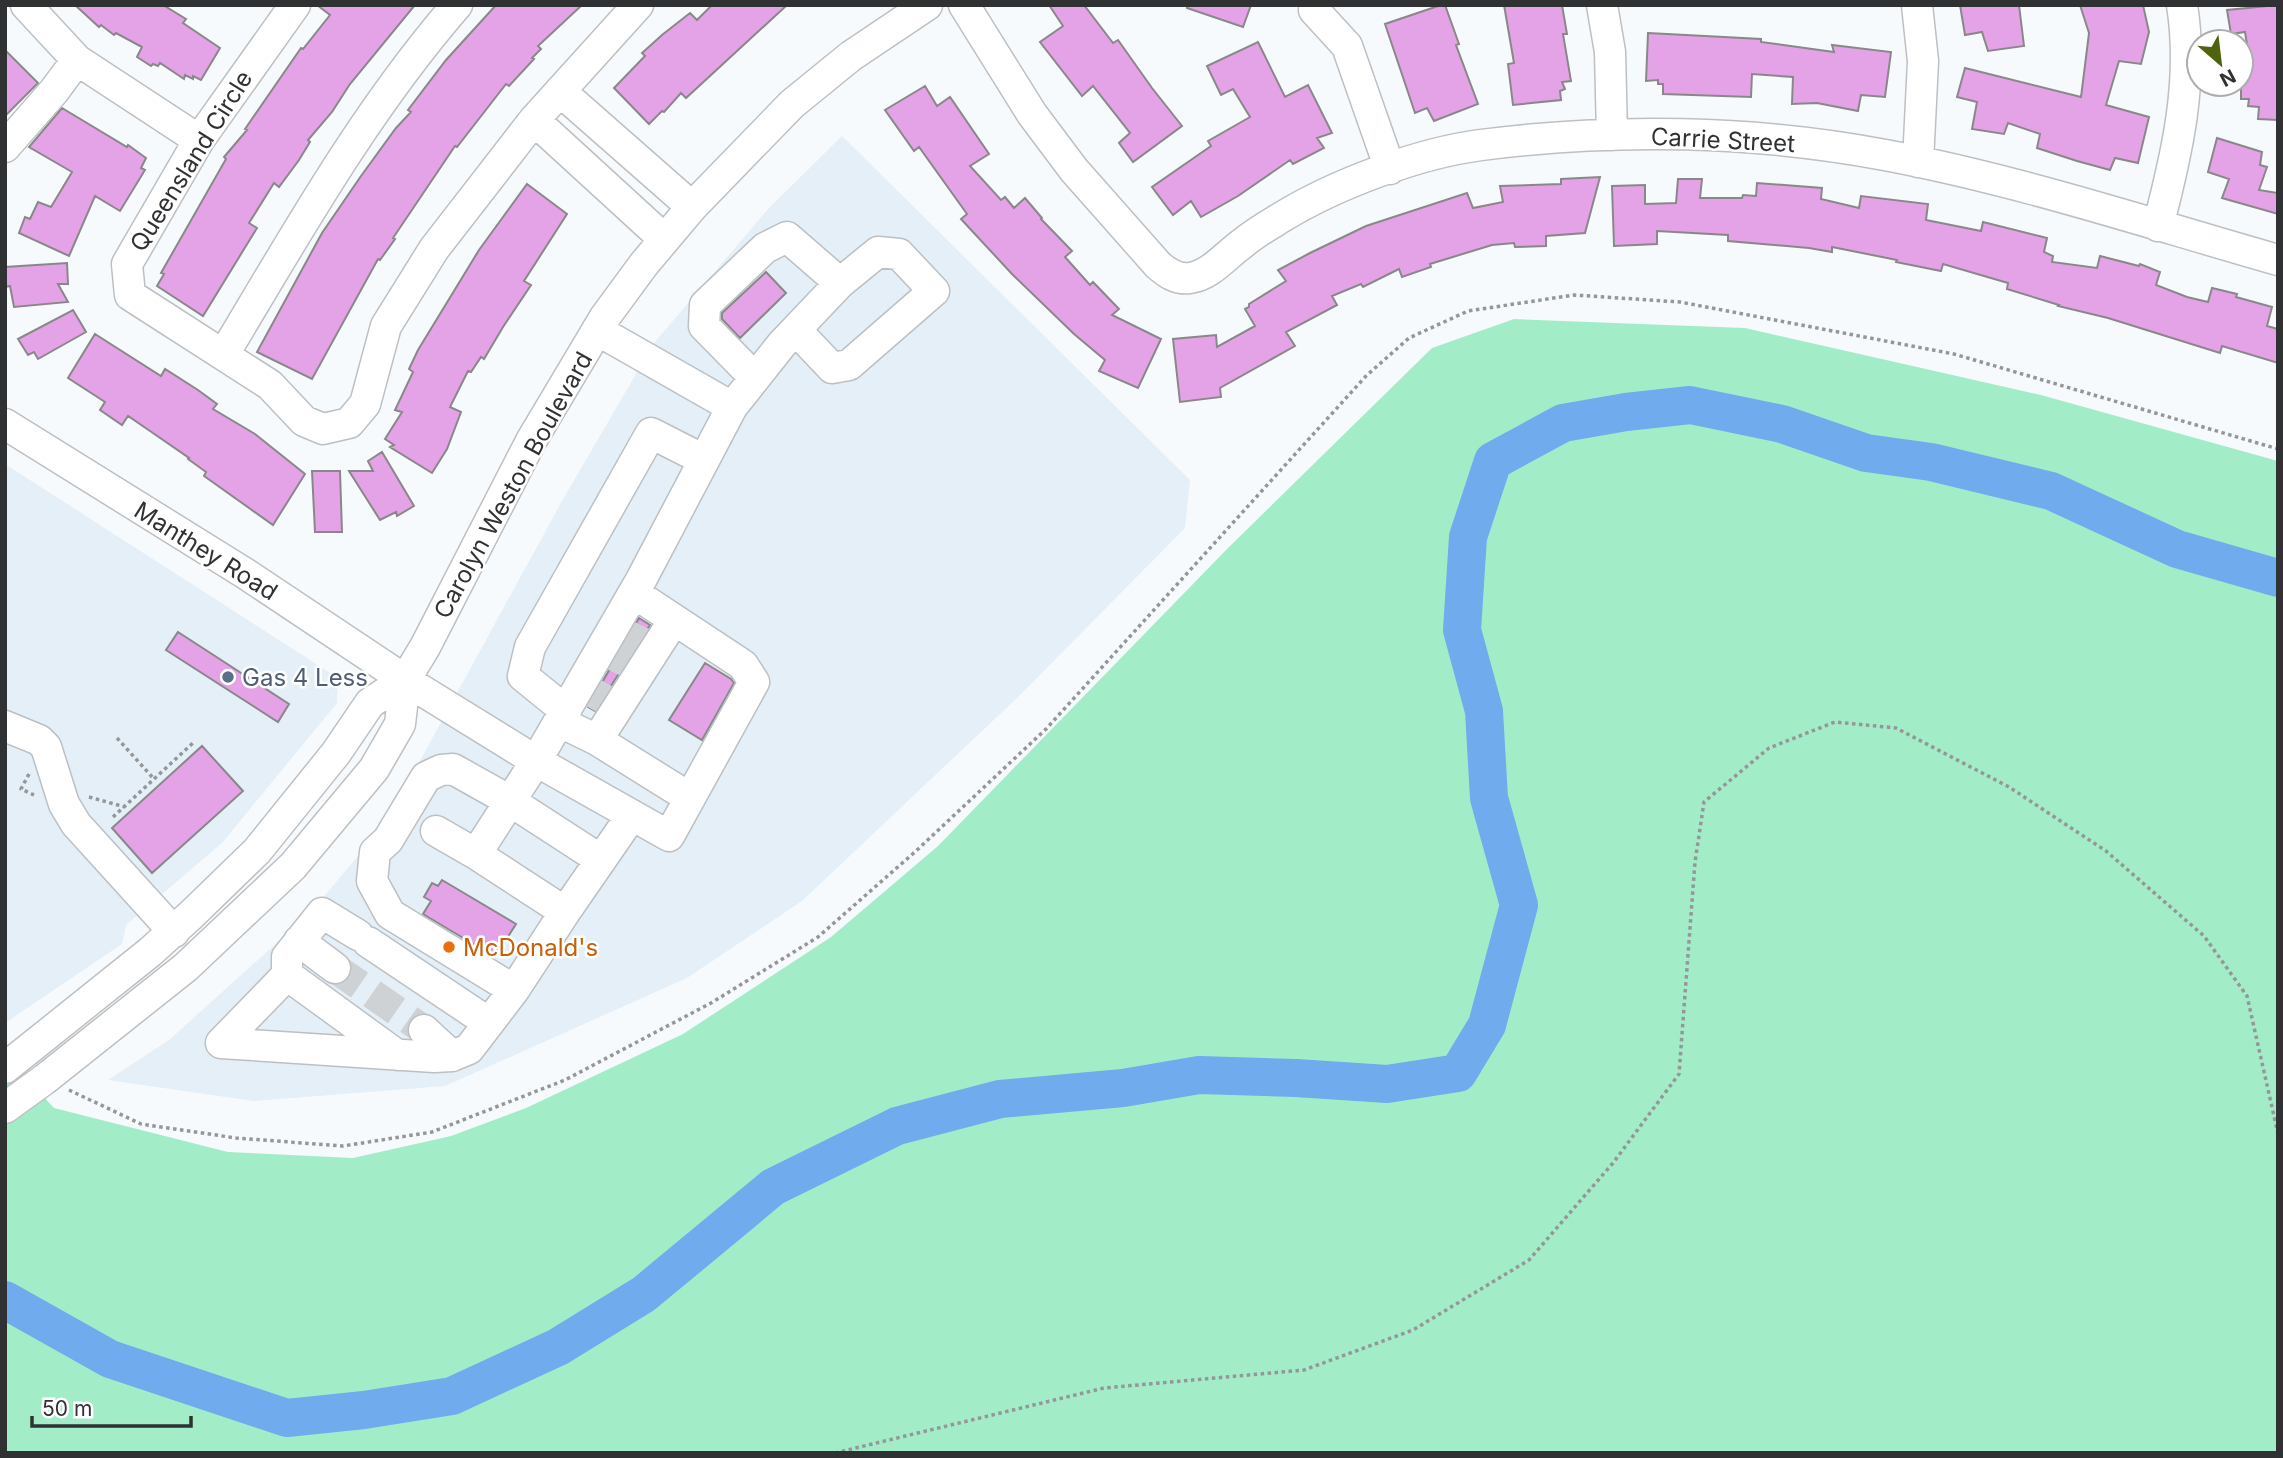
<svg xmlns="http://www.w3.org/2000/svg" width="2283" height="1458" viewBox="0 0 2283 1458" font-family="Inter,sans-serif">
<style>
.built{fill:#e4eff7}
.green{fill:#a2edc8}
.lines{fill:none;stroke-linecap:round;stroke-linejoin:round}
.river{stroke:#70abee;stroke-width:38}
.building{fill:#e4a3e6;stroke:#8a878a;stroke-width:2}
.minor-tunnel{stroke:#cfd2d4;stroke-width:30;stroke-dasharray:30 15;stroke-linecap:butt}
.minor-casing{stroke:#bcc0c3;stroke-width:33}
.path{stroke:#949698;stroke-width:3.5;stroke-dasharray:3.5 3.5;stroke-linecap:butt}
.minor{stroke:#fff;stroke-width:30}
.service-dot{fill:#5c6f8a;stroke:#fff;stroke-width:2.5}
.food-dot{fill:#e8710a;stroke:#fff;stroke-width:2.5}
.labels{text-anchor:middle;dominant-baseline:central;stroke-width:5;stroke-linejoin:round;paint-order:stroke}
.street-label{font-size:24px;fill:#303132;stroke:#fff}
.service-label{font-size:24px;fill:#4e5e75;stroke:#fff;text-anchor:start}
.food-label{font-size:24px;fill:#c56008;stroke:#fff;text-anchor:start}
</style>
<rect width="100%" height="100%" fill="#f7fafd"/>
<!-- built -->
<path class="built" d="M842 136 1190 480 1185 528 1020 695 802 901 687 978 445 1086 254 1101 108 1080 169 1040 311 912 387 821 562 501 654 343 769 208Z
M5 464 338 678 337 703 222 843 126 925 122 944 5 1023Z"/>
<!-- green -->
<path class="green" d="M1514 319 1745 328 2041 395 2278 461V1453H5V1055L54 1108 228 1152 353 1158 451 1136 526 1108 683 1034 831 937 938 846 1227 549 1432 348Z"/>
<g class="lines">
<!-- river -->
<path class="river" d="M5 1300 110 1359 287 1418 364 1410 452 1396 558 1347 644 1294 773 1187 897 1126 1000 1099 1123 1088 1199 1075 1296 1078 1387 1084 1458 1073 1487 1025 1519 905 1489 798 1484 711 1462 630 1468 537 1493 461 1563 423 1626 412 1690 405 1782 424 1866 453 1931 462 2051 491 2177 549 2278 578"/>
</g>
<!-- building -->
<path class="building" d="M75 5H163L186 19 183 23 220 48 201 80 193 76V79L185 75 184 79 160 63 158 66 153 64 151 66 137 57 142 47 116 33 114 35 101 25 99 27Z
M317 5H415L350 84 332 112 308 140 310 142 299 160 279 187 274 183 249 223 257 228 203 316 157 286 164 274 161 273 226 159 224 157 247 130 245 129 301 48 303 49 330 15Z
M496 5H582L538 46 541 49 532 58 534 59 509 86 506 84 457 147 455 146 393 238 395 239 380 260 378 259 312 379 257 352 322 233 361 176 396 128 411 112 408 110 446 60Z
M712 5H787L686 98 681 93 664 112 662 111 649 124 614 88 645 56 642 53 662 35 690 13 697 20Z
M1049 5H1084L1113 43 1118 40 1152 88 1182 126 1133 162 1119 143 1130 133 1093 86 1082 96 1040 42 1063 26Z
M1187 5H1251L1243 27 1187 8Z
M1441 5H1445L1459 44 1456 45 1478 104 1434 121 1427 108 1415 113 1385 24Z
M1504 5H1562L1567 34H1563L1571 81 1562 82 1565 89 1560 91 1561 100 1513 105 1508 64 1514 63Z
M1960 5H2019L2024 46 1988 51 1982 32 1965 35Z
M2080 5H2143L2149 32 2141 64 2119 61 2106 105 2149 117 2138 163 2115 158 2110 170 2077 161 2037 148 2040 134 2008 123 2004 134 1972 129 1977 102 1957 97 1965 68 2081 97 2089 33Z
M2278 5V120L2258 119 2259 107 2248 106 2249 99H2241V70H2251L2245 32 2231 34 2227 10Z
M1648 33 1761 39V42L1834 52 1832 45 1891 52 1885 97 1861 95 1858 111 1817 103 1792 104 1793 77 1752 74 1751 97 1663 94V84H1658V80L1646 81Z
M1258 42 1285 97 1308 85 1332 133 1317 138 1324 148 1293 164 1290 160 1238 196 1201 217 1191 201 1173 215 1152 187 1211 146 1208 141 1250 117 1233 89 1221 95 1207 66Z
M5 50 38 83 5 116Z
M925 86 937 106 950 97 989 154 970 166 1001 200 1005 197 1014 208 1025 198 1042 218 1041 219 1072 251 1065 257 1090 285 1093 282 1119 309 1112 315 1161 339 1138 388 1099 371 1105 360 1074 334 1012 274 961 219 967 214 919 147 914 151 885 110Z
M62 108 127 147 128 145 146 158 141 168 145 170 120 211 95 196 69 256 19 233 25 217 30 219 38 202 51 207 72 172 29 147Z
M2217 138 2262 152 2260 165 2267 167 2259 190 2278 193V214L2222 198 2229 179 2208 172Z
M1600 177 1585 233 1546 236V246L1515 247 1514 243 1492 245 1430 264 1431 267 1402 277 1399 269 1363 287 1361 284 1332 296 1337 305 1286 332 1295 346 1220 388 1221 397 1180 402 1173 339 1216 335 1217 347 1255 326 1245 309 1249 307V304L1286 281 1278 270 1310 253 1366 226 1467 193 1473 208 1503 202 1500 186 1561 184V179Z
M1678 179H1702L1700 198H1742L1743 195 1756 196 1757 183 1822 188 1821 199 1859 208 1861 196 1928 204 1926 220 1981 231 1983 222 2047 238 2044 252 2053 256 2052 262 2097 268 2100 256 2139 266 2140 264 2160 272 2156 285 2187 297 2208 302 2212 288 2237 294 2236 297 2272 307 2267 326 2278 329V363L2222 346 2220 353 2108 318 2058 306 2059 305 2007 289 2008 283 1943 264 1941 271 1896 262 1897 260 1832 247V252L1809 248 1728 241V235L1657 231V244L1614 246 1612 186 1645 185V204L1676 203Z
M527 184 567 214 524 281 531 285 503 327 484 359 481 357 471 372 468 371 450 407 461 412 447 449 432 473 390 447 394 445 385 439 402 412 395 410 413 372 409 369 418 350 479 250Z
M67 263 68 284H58L68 302 14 307 10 286 5 287V267Z
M766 272 786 293 740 338 722 319V313Z
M73 310 86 332 38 359 34 352 28 355 18 339Z
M95 334 161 376 165 369 198 390 217 404 213 409 255 434 305 474 273 525 204 476 206 472 188 459 189 458 150 431 128 416 122 425 100 410 105 402 68 378Z
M382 452 414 506 397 516 396 512 380 520 349 471H373L368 461Z
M312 471H340L342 532H315Z
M639 618 650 625 595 711 588 707Z
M178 632 289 704 278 722 166 650Z
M705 663 731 679 734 683 702 740 669 720Z
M202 746 243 791 152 873 112 828Z
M442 880 516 924 495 957 423 914 431 901 424 897 432 883 438 886Z"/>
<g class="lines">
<!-- minor-tunnel -->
<path class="minor-tunnel" d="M627 635 648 645
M614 656 635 666
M592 692 611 703
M335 968 424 1030"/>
<defs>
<path id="minor" d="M26 5 77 60 199 140
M295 5 199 140 127 264 130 295 270 385 304 421 323 429 349 423 365 404 386 326 434 249 534 120 638 5
M964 5 1032 114 1074 170 1158 265C1167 273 1177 280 1190 278 1211 275 1226 255 1243 243 1255 233 1269 225 1282 217 1336 184 1419 153 1481 145 1613 128 1753 130 1885 155 2018 180 2148 223 2278 260
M1602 5 1610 52 1612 135
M1917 5 1923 61 1918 162
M1314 10 1347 46 1390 169
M560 91 692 207
M534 120 664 239
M5 147 54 91 77 60
M2158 226C2177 154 2194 80 2182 5
M597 330 732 407
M224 354C296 234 365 111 457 5
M755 378 704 326 705 305 765 248 787 237 840 283
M5 424 246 574 405 680 536 761 641 580 732 407 782 344 840 283 878 252 899 254 934 291 849 365 832 368 796 330
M566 711 523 676 530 647 651 433 704 460
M560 722 597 740 674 620
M5 726 39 740 46 747 64 804 76 824 174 932
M597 740 690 798
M632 815 565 912 476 854 536 761 669 836 754 682 743 665 634 593
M436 831 476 854
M358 935 322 913 287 957V975L221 1043 434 1057 452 1056 469 1049 514 990 565 912
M299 941 335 968
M368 942 489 1023
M287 975 397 1055
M514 990 390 914 372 881 375 852 388 840 426 777 441 770 453 769 510 801 601 860
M424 1030 452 1056
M5 1068 150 952 191 915 257 851 336 753 370 703 405 680
M5 1108 45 1079 186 967 293 866 374 769 400 724 405 680 425 647 531 441 605 317 644 264 692 207 792 104 851 56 927 5"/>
</defs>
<!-- minor casing -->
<use href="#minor" class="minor-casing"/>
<!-- path -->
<path class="path" d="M117 738 154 779
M29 774 21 789 34 795
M89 797 125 807
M113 817 194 742
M69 1090 141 1124 236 1138 343 1146 432 1132 565 1080 711 1003 818 937 916 851 1046 729 1366 376 1409 338 1468 311 1574 295 1680 302 1954 354 2278 449
M835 1453 1104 1388 1304 1370 1413 1330 1529 1260 1613 1163 1679 1074 1695 862 1704 802 1769 748 1835 722 1896 728 2009 787 2106 851 2204 936 2247 996 2278 1134"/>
<!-- minor -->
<use href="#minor" class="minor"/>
</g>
<!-- markers -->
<circle class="service-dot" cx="228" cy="677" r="7"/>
<circle class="food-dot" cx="449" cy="947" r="7"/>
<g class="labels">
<!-- street labels -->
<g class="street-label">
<text transform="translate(1723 140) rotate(3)">Carrie Street</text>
<text transform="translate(191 161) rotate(-58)">Queensland Circle</text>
<text transform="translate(513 485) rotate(-61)">Carolyn Weston Boulevard</text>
<text transform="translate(206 551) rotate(32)">Manthey Road</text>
</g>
<!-- service labels -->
<g class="service-label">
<text x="242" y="677">Gas 4 Less</text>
</g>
<!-- food labels -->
<g class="food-label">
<text x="463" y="947">McDonald's</text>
</g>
</g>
<!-- border -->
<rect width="2283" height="1458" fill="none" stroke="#303132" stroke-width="14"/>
<!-- north arrow -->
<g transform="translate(2220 63) rotate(152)"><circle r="33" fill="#ffffff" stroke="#acadad" stroke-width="2"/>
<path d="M0-5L12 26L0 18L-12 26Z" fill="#4f620c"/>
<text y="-10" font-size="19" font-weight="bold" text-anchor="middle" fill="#303132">N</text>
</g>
<!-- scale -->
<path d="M32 1416v10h159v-10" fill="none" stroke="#303132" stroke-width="3.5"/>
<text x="42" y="1416" font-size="21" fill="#303132" stroke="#ffffff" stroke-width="5" paint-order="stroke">50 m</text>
</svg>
